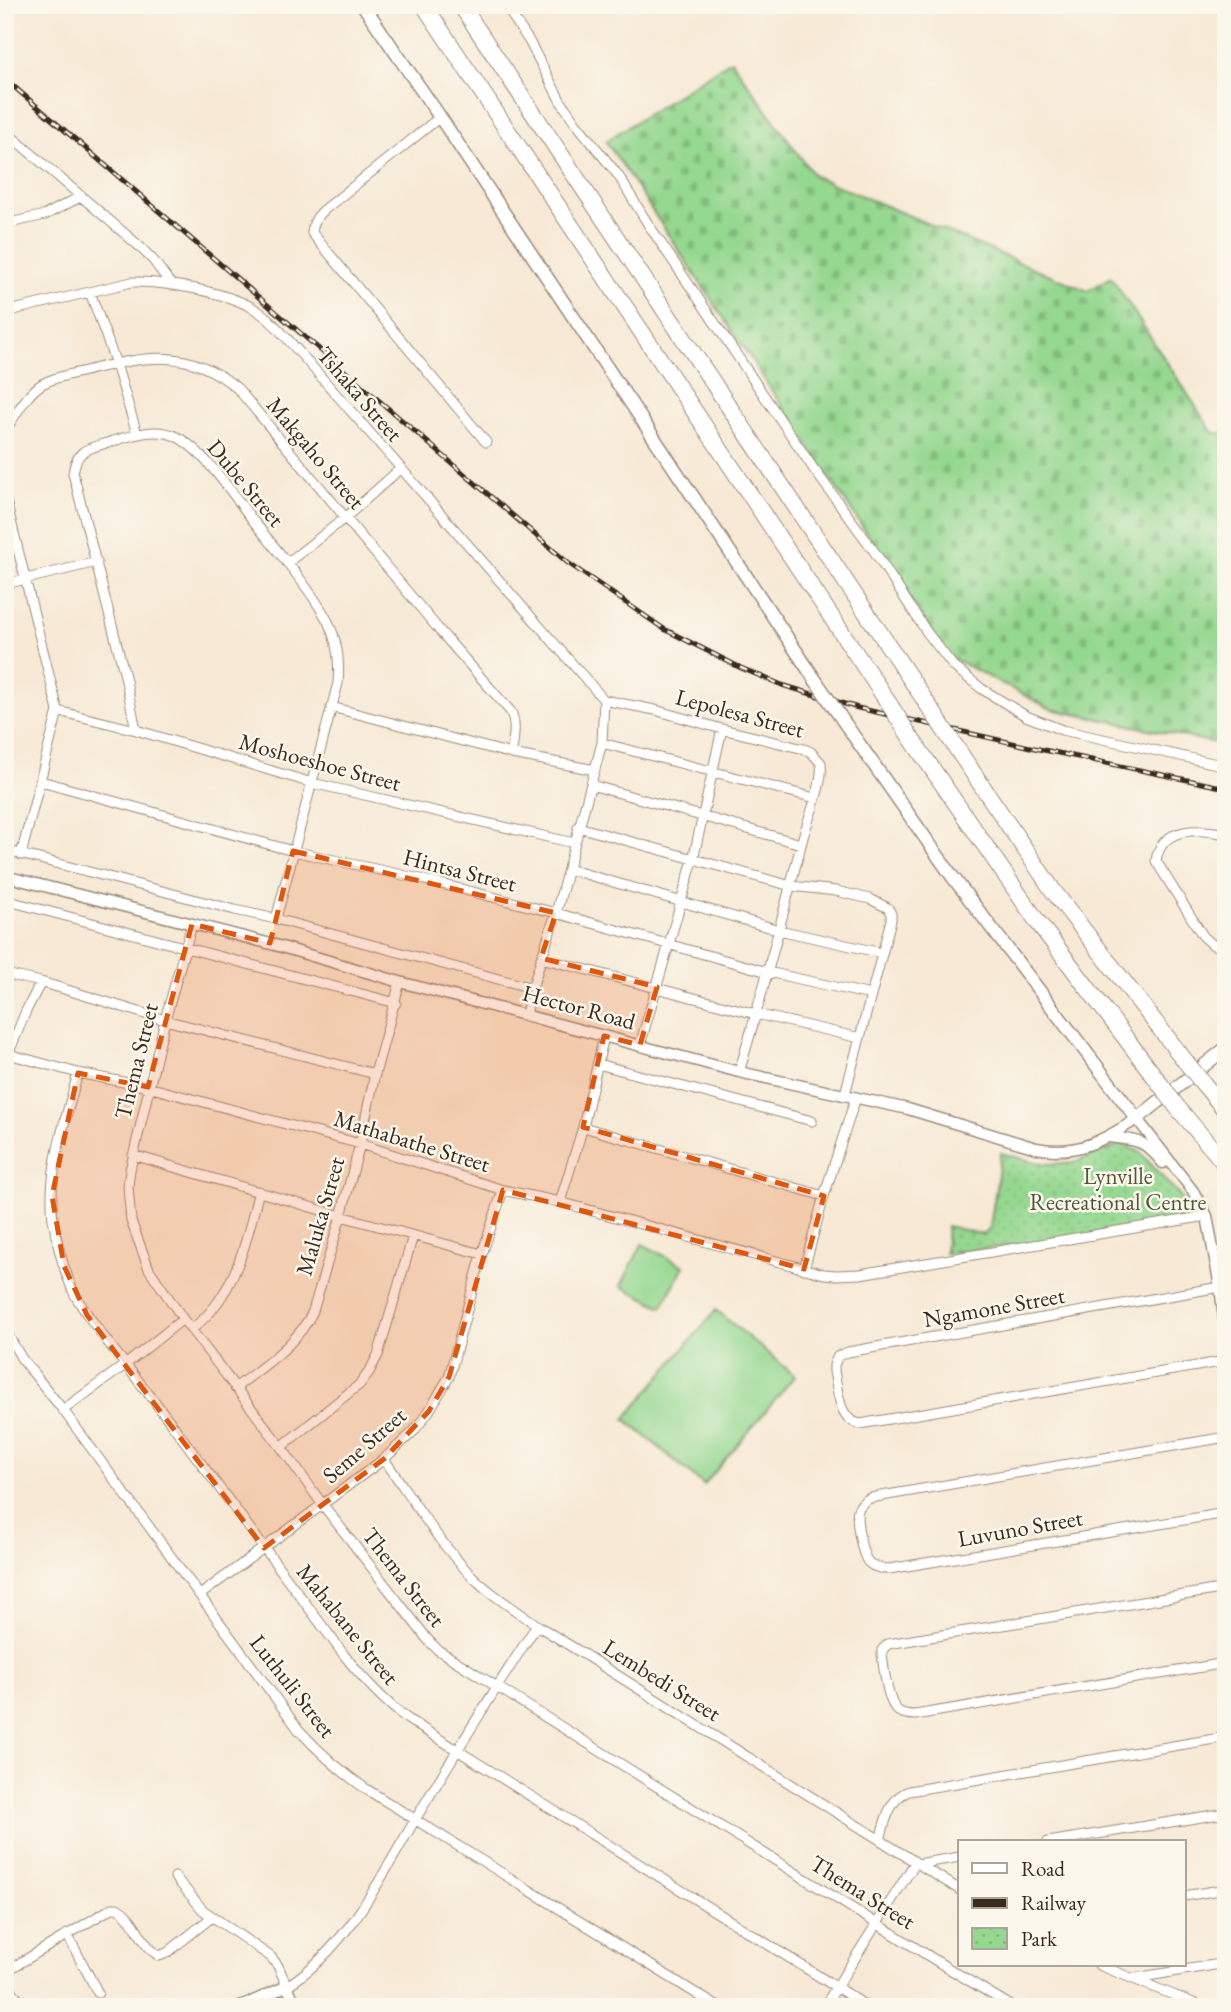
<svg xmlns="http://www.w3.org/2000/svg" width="1231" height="2012" viewBox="0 0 1231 2012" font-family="'EB Garamond',serif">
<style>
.cemetery{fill:url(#cemetery-stones);stroke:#688157;stroke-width:2}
.park{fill:url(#park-dots);stroke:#688157;stroke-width:2}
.garden{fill:#95d890;stroke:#688157;stroke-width:2}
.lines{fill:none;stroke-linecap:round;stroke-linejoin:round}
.minor-casing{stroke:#998a7a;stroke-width:11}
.tertiary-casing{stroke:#998a7a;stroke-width:13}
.secondary-casing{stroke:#998a7a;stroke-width:15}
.motorway-casing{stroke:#998a7a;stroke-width:18}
.minor{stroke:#fff;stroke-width:9}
.tertiary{stroke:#fff;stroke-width:10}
.secondary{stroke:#fff;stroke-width:12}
.motorway{stroke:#fff;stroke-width:16}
.rail-casing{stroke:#3b2a1e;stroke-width:5}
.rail{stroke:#fbf7ec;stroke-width:2.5;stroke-dasharray:8;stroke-linecap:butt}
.secondary-bridge-casing{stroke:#998a7a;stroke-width:15;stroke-linecap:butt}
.motorway-bridge-casing{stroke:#998a7a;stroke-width:18;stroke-linecap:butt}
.secondary-bridge{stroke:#fff;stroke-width:12}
.motorway-bridge{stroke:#fff;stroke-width:16}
.marked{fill:#df570d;fill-opacity:0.2;stroke:#df570d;stroke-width:5;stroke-dasharray:14 9;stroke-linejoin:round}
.labels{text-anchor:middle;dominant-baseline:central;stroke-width:5;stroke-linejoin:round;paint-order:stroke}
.street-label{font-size:23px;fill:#3b2a1e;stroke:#fbf7ec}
.park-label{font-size:23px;fill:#52563a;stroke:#fbf7ec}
</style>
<defs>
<pattern id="cemetery-stones" width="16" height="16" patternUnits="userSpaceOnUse" patternTransform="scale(1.75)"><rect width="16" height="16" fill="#95d890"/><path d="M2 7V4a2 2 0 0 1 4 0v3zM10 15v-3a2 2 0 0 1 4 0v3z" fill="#81ba7c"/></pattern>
<pattern id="park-dots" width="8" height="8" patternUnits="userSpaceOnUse" patternTransform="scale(1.75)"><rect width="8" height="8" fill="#95d890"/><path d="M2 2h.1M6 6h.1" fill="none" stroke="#81ba7c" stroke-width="1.8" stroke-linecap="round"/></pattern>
</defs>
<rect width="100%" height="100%" fill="#fbf7ec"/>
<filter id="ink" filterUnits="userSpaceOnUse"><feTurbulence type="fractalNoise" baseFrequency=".0143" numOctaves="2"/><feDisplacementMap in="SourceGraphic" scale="14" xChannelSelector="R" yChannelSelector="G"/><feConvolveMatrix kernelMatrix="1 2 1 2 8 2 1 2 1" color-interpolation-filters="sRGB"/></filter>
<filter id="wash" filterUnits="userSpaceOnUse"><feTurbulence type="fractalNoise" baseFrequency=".00686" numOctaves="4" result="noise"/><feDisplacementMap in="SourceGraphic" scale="28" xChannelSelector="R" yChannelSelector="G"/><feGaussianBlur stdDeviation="1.57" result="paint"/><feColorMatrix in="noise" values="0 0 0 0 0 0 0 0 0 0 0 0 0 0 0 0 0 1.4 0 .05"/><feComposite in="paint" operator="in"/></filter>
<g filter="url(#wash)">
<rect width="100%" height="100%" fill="#f7e9d5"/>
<!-- cemetery -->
<path class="cemetery" d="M731 60 814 176 1088 291 1111 277 1213 433H1226V745L1051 709 948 656 606 141Z"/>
<!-- park -->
<path class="park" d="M1122 1144 1140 1152 1182 1199 1192 1204 1201 1221 1070 1239 945 1253 947 1226 984 1235 990 1228 1001 1153 1042 1164 1073 1163Z"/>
<!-- garden -->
<path class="garden" d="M642 1244 684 1266 662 1307 621 1286Z
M716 1310 795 1376 704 1485 625 1419Z"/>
</g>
<g filter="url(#ink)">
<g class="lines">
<defs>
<path id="minor" d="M505 5 529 41 560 100 575 122 618 175 648 224 813 468 874 551 926 631 953 666 982 689 1026 716 1062 730 1226 766
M440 117 324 210C316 218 313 222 312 233L486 442
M5 131 138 245 153 260 170 283
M5 224 45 215 82 196
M90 292 116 364 137 434
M5 312 132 282C164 281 225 292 253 308 272 319 285 337 300 353L604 700
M5 431C16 415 26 394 42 384 55 376 75 374 89 370 146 356 190 347 238 389L440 631 511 712C517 725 513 739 512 754
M5 497 58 711 21 855
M287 563 345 518 400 469
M5 584 97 562
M604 700 655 710 722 729 804 749 811 752 821 763C824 785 806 822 801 845 781 921 762 997 739 1072
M331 707 512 754 595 770
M58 711 136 730 312 783 574 843
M136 730 125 676 73 473C77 448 88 449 110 442 130 436 156 426 177 437 204 450 236 499 255 523 279 553 306 583 325 616 337 637 340 660 338 683L276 919
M602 743 815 798
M41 781 293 851 425 880 556 913 768 972 871 995
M591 785 801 844
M578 827 791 886 836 891 870 899 888 908 891 914V920L845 1094
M1226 834C1200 829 1161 825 1156 861L1203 936 1213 945 1226 947
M5 850 235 910 276 919 532 988
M568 869 779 930 882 953
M5 900 396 1003
M192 924 165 1020 130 1170 128 1186 131 1221 149 1269 183 1319 281 1447 323 1505 428 1640 438 1650 948 1968 1013 2007
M541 958 756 1014 860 1038
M5 974 41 982 165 1020 375 1074
M526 1014 532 988 556 913 602 743 604 700
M640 1045 693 860 722 729
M8 1054 78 1073 148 1087 360 1144 503 1190 560 1202 824 1274 836 1275 860 1274 1207 1216
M5 1062 26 1011 41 982
M598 1064 812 1121
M78 1073C66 1120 47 1169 53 1219 57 1244 64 1272 75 1295 88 1318 105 1338 121 1359 142 1385 163 1412 183 1439 236 1511 290 1583 344 1655 364 1680 384 1702 409 1720L868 2007
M583 1127 824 1196
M133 1155 341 1216 482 1254
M560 1202 583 1127 604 1036
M804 1269 824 1196 856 1097
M1220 1287 848 1352 838 1356 834 1365V1371C838 1389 838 1420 860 1424L1226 1361
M5 1330 22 1359 63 1410 299 1730C320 1753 340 1771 366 1789L718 2007
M191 1330C198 1324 205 1318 211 1311 240 1277 248 1233 259 1191
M235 1388C263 1366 298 1344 313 1311L341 1216 360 1144 375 1074 400 982
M63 1410 125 1365 183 1319
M1226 1437 870 1498C864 1501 860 1504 858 1510 855 1519 862 1555 868 1562 874 1568 882 1569 889 1569L1226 1513
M281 1447 360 1384 369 1372 378 1355 413 1236
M384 1459C411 1497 439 1544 472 1576 491 1595 514 1609 537 1625L960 1890
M1226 1588 888 1644 882 1650V1655C884 1668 887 1703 898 1711 903 1714 909 1715 915 1715L1226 1663
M200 1595 384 1459 414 1431 429 1411 449 1377 482 1254 503 1190
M880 1840C885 1822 889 1798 909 1791L1226 1737
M1048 1842 1226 1813
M917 1864 960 1857
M175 1877 203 1910 271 1957 278 1966 287 1986C351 1945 383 1872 421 1810 459 1747 497 1686 537 1625
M1184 1896 1226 1889
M67 1934 98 1993
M1099 1965 1203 2007
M5 1972 112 1908H117C136 1918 141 1945 159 1956L167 1953 212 1917
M1136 1978 1226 1963
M5 1980 23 2007
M824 2007 915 1863"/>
<path id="tertiary" d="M5 876 275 945 400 982 739 1072 908 1109 1036 1148C1077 1156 1104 1140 1137 1119L1193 1191 1207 1216 1220 1287 1226 1333
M1108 1137C1139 1141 1142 1138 1163 1163
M240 2007 287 1986 297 2007"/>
<path id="secondary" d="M363 5 440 117 816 681
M846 725 952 876 1137 1119 1226 1048"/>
<path id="motorway" d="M424 5 884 696
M461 5 928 705
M911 738 1037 921 1158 1081
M961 755 1054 892 1186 1062
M1202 1082 1226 1111
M1177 1107 1226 1165"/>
</defs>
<!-- minor casing -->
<use href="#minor" class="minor-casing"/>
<!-- tertiary casing -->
<use href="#tertiary" class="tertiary-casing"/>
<!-- secondary casing -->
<use href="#secondary" class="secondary-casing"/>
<!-- motorway casing -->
<use href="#motorway" class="motorway-casing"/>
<!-- minor -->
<use href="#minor" class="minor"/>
<!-- tertiary -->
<use href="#tertiary" class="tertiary"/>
<!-- secondary -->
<use href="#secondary" class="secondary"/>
<!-- motorway -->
<use href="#motorway" class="motorway"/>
<defs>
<path id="rail" d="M5 79 568 563 664 629 741 668 782 685 858 708 1039 749 1226 788"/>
</defs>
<!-- rail casing -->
<use href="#rail" class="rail-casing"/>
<!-- rail -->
<use href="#rail" class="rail"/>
<defs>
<path id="secondary-bridge" d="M816 681 846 725"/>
<path id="motorway-bridge" d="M884 696 911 738
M928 705 961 755
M1186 1062 1202 1082
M1158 1081 1177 1107"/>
</defs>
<!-- secondary-bridge casing -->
<use href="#secondary-bridge" class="secondary-bridge-casing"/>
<!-- motorway-bridge casing -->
<use href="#motorway-bridge" class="motorway-bridge-casing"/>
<!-- secondary-bridge -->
<use href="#secondary-bridge" class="secondary-bridge"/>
<!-- motorway-bridge -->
<use href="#motorway-bridge" class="motorway-bridge"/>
</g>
</g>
<!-- marked area -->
<path class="marked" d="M293 851 556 913 541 958 657 987 640 1045 604 1036 583 1127 824 1196 804 1269 503 1190 449 1377 429 1411 384 1459 264 1548 87 1315 64 1266 52 1196 78 1073 148 1087 192 924 270 943Z"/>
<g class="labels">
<!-- street labels -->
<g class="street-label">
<text transform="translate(360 394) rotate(49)">Tshaka Street</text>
<text transform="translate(316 453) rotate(50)">Makgaho Street</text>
<text transform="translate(246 483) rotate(50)">Dube Street</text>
<text transform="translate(740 713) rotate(15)">Lepolesa Street</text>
<text transform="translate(320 762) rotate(15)">Moshoeshoe Street</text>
<text transform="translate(460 870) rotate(14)">Hintsa Street</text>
<text transform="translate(579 1007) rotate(15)">Hector Road</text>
<text transform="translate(136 1061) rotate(-76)">Thema Street</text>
<text transform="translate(412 1141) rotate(17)">Mathabathe Street</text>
<text transform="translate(320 1216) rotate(-74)">Maluka Street</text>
<text transform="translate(994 1307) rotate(-10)">Ngamone Street</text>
<text transform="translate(364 1445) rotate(-41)">Seme Street</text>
<text transform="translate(1020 1528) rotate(-10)">Luvuno Street</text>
<text transform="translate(404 1577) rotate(52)">Thema Street</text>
<text transform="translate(348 1624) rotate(51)">Mahabane Street</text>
<text transform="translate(662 1680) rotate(32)">Lembedi Street</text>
<text transform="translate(293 1686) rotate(52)">Luthuli Street</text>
<text transform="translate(863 1892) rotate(32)">Thema Street</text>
</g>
<!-- park labels -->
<g class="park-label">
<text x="1118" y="1176">Lynville<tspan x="1118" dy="26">Recreational Centre</tspan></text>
</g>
</g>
<!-- margin -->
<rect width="1231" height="2012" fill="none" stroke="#fbf7ec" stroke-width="28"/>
<!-- legend -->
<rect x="958" y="1840" width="228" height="126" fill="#fbf7ec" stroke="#aea59a" stroke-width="2"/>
<rect x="972" y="1863" width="35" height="10" fill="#ffffff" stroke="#aea59a" stroke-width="2"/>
<text x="1021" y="1876" font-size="21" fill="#3b2a1e">Road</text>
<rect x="972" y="1898" width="35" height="10" fill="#3b2a1e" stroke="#aea59a" stroke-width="2"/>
<text x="1021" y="1910" font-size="21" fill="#3b2a1e">Railway</text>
<rect x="972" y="1928" width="35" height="21" fill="url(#park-dots)" stroke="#aea59a" stroke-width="2"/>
<text x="1021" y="1946" font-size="21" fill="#3b2a1e">Park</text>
</svg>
